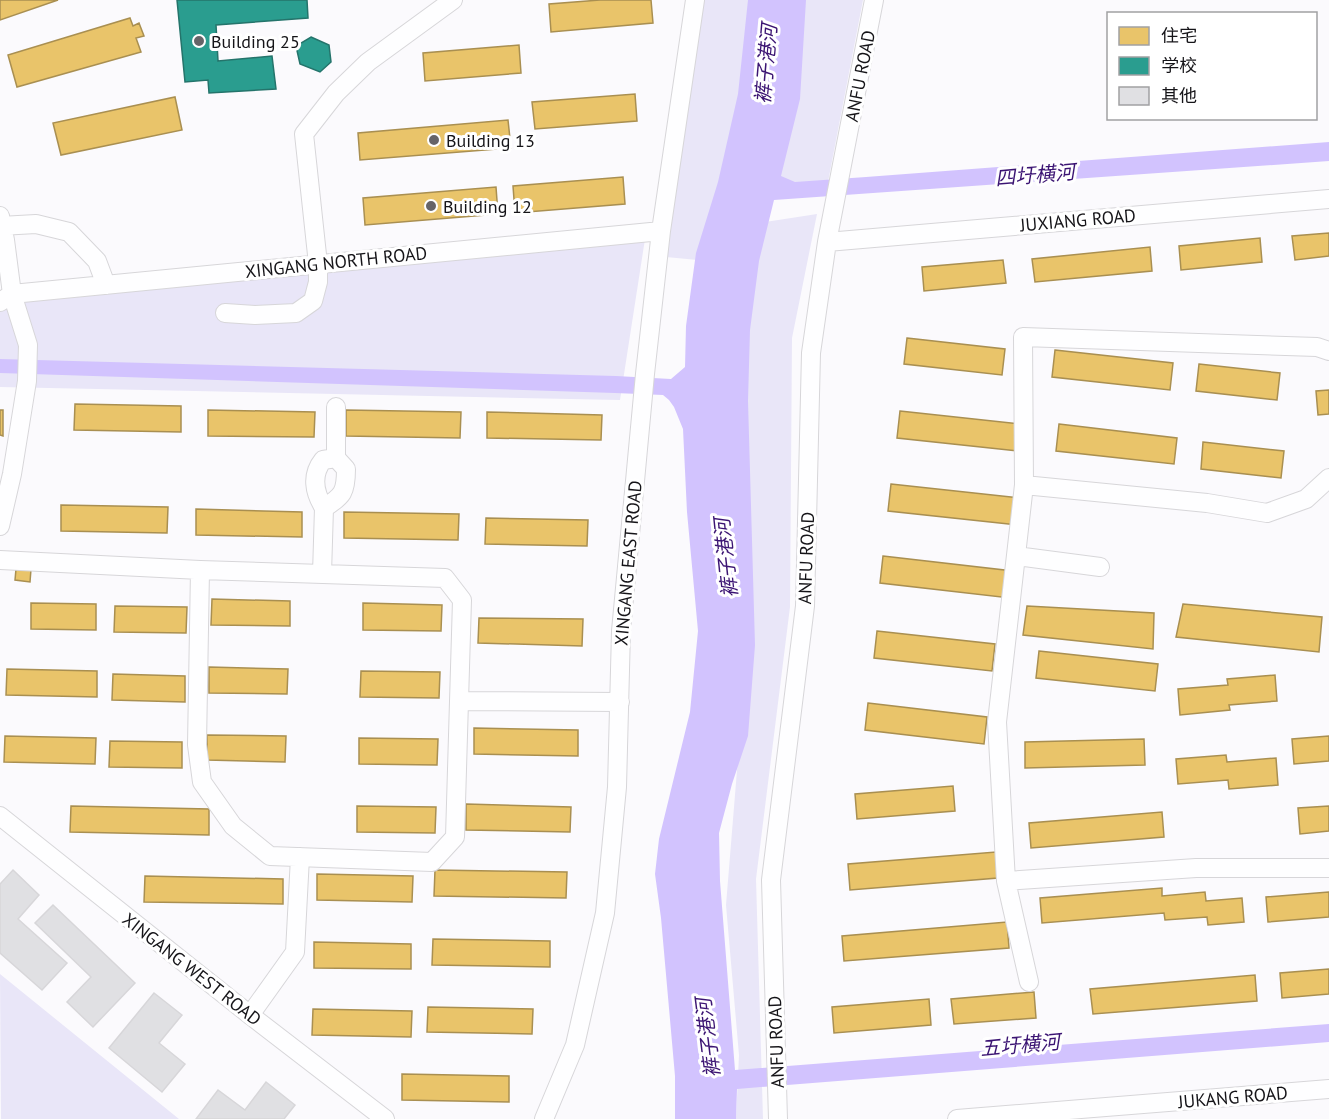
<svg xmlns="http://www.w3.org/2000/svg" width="1329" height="1119" viewBox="0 0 1329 1119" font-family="'PT Sans','Noto Sans SC',sans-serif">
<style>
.green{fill:#e9e6f8}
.water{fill:#d2c3fe}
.homes{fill:#e9c46a;stroke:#a98f51;stroke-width:1.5}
.schools{fill:#2a9d8f;stroke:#24746b;stroke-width:1.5}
.building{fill:#e0e0e3;stroke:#d7d6d9;stroke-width:1.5}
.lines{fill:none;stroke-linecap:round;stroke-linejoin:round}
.minor-casing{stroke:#d7d6d9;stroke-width:20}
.minor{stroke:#fefeff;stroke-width:18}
.poi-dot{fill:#666468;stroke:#fff;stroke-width:2}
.labels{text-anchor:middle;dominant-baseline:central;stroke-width:6;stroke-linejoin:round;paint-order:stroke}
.poi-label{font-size:18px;fill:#151418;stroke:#fff;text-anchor:start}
.street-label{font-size:18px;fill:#151418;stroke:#fff}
.water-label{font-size:20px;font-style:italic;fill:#3b1473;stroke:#fff}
</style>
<rect width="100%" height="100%" fill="#fbfafd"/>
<!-- green -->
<path class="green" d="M704 0H754L750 77 708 261 666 257Z
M795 0H863L827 187 765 191Z
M817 214 792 338 790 607 756 879 763 1119H736L739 1055 726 905 743 697 732 389 758 223Z
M645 239 620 400 0 387V305L300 269Z
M0 974 179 1119H1Z"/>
<!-- water -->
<path class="water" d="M748 0H806L800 99 781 176 795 182 866 177 1329 142V161L774 200 759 261 750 330 748 401 755 645 748 736 732 784 719 833 720 881 735 1070 1329 1024V1042L737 1089 736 1119H675V1076L661 918 655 874 659 839 690 712 698 631 687 512 683 429 674 407 669 400 663 395 615 393 0 373V359L616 376 671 379 685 367 686 326 696 253 718 182 738 94Z"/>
<!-- homes -->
<path class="homes" d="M0 0H58L0 20Z
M600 0H651L653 23 551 32 549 4Z
M130 18 133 26 139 23 144 36 136 38 141 52 17 87 8 55Z
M519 45 521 73 425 81 423 53Z
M635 94 637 121 535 129 532 102Z
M175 97 182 130 61 155 53 123Z
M508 120 511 148 360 160 358 133Z
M623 177 625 204 515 213 513 186Z
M496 187 498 214 365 225 363 198Z
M1329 233V256L1295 260 1292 236Z
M1260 238 1262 262 1181 270 1179 246Z
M1150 247 1152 271 1035 282 1032 259Z
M1003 260 1006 283 924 291 922 267Z
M907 338 1005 349 1002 375 904 364Z
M1055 350 1173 363 1170 390 1052 377Z
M1199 364 1280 373 1277 400 1196 391Z
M1329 390V414L1318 415 1316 391Z
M75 404 181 406V432L74 430Z
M0 410H3V436L0 435Z
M208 410 315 412 314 437 208 436Z
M346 410 461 412 460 438 346 436Z
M900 411 1021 424 1018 451 897 438Z
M487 412 602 415 601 440 487 438Z
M1059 424 1177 438 1174 464 1056 451Z
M1203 442 1284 451 1281 478 1201 469Z
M891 484 1021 498 1018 525 888 511Z
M61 505 168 507 167 533 61 531Z
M196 509 302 512V537L196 535Z
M344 512 459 514 458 540 344 538Z
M486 518 588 520 587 546 485 544Z
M883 556 1013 571 1010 598 880 583Z
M16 569H31L30 582 15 580Z
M212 599 290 601V626L211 625Z
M31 603 96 604V630L31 629Z
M363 603 442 605 441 631 363 630Z
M1183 604 1322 617 1319 652 1176 637Z
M115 606 187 607 186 633 114 632Z
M1027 606 1154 613 1153 649 1023 635Z
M479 618 583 619 582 646 478 643Z
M877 631 995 644 992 671 874 658Z
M1039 651 1158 664 1155 691 1036 678Z
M209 667 288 669 287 694 209 693Z
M7 669 97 671V697L6 695Z
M361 671 440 672 439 698 360 697Z
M113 674 185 676V702L112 700Z
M1275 675 1277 701 1229 705 1230 710 1180 715 1178 689 1228 685 1227 679Z
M868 703 987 717 984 744 865 730Z
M474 728 578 730V756L474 754Z
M207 735 286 736 285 762 207 760Z
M5 736 96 738 95 764 4 762Z
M1329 736V761L1294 764 1292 739Z
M359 738 438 739 437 765 359 764Z
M1144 739 1145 765 1025 768V742Z
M110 741 182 742V768L109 767Z
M1226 755 1227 762 1276 758 1278 785 1229 789 1228 780 1178 784 1176 759Z
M953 786 955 811 857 819 855 794Z
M466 804 571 807 570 832 466 830Z
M71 806 209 809V835L70 832Z
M357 806 436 807 435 833 357 832Z
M1329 806V831L1300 834 1298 808Z
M1162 812 1164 837 1031 848 1029 823Z
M996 852 998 878 850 890 848 864Z
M435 870 567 872 566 898 434 896Z
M317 874 413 876 412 902 317 900Z
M145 876 283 879V904L144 902Z
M1162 888V896L1205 892 1206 901 1242 898 1244 922 1208 925 1207 917 1165 920 1164 913 1042 923 1040 898Z
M1329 892V917L1268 922 1266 897Z
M1007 922 1009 948 844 961 842 936Z
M433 939 550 941V967L432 965Z
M314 942 411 944V969L314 968Z
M1329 969V994L1282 998 1280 973Z
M1255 975 1257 1001 1093 1014 1090 989Z
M1034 992 1036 1018 954 1024 951 999Z
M929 999 931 1025 834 1033 832 1007Z
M428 1007 533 1009 532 1034 427 1032Z
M313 1009 412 1011 411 1037 312 1035Z
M402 1074 509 1076V1102L402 1100Z"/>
<!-- schools -->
<path class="schools" d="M177 0H307L308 18 216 25 218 61 272 56 276 89 209 93 208 80 185 82Z
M311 37 329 45 331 62 320 72 300 64 296 46Z"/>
<!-- building -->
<path class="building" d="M13 870 39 895 18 919 67 963 42 990 0 953V884Z
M53 905 135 983 93 1027 67 1002 91 977 35 923Z
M154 993 182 1015 159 1043 185 1064 162 1092 109 1048Z
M266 1082 295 1105 284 1119H196L218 1090 245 1110Z"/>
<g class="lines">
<defs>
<path id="minor" d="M0 216 5 240 12 294 28 345 27 381 12 474 0 526
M0 226 36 224 69 232 97 261 106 285
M827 242 1329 199
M0 302 12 294 661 231
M225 313 255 315 296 313 313 301 318 282V264L304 134 336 93 368 62 453 0
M336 458 323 460C311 475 314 492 324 508 343 496 346 492 346 469L336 458V407
M1024 485 1207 503 1267 513 1306 499 1329 478
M1016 556 1100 567
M0 560 200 570 445 578 462 600 455 837 432 862 270 856 233 826 202 782 197 745 200 570
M322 574 324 508
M459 701 620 702
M0 816 250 1015 385 1119
M1006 881 1196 868H1329
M1029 982 1006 881 997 722 1024 485 1023 337 1317 347 1329 351
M250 1015 295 952 300 857
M544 1119 575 1045 605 913 617 787 621 631 645 374 661 231 695 0
M778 1119 771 880 805 606 811 353 827 242 874 0
M957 1119 1329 1089"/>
</defs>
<!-- minor casing -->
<use href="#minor" class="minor-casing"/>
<!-- minor -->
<use href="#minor" class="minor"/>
</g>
<!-- markers -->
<g class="poi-dot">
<circle cx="199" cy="41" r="6"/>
<circle cx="434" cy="140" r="6"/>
<circle cx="431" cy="206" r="6"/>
</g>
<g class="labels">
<!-- poi labels -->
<g class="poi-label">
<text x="211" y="41">Building 25</text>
<text x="446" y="140">Building 13</text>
<text x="443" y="206">Building 12</text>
</g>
<!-- street labels -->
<g class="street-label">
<text transform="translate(860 76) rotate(-79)">ANFU ROAD</text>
<text transform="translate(1078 220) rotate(-5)">JUXIANG ROAD</text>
<text transform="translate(336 262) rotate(-6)">XINGANG NORTH ROAD</text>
<text transform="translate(806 558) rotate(-88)">ANFU ROAD</text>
<text transform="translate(628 563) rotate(-85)">XINGANG EAST ROAD</text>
<text transform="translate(192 969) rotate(38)">XINGANG WEST ROAD</text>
<text transform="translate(776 1042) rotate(-92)">ANFU ROAD</text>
<text transform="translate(1233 1097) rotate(-5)">JUKANG ROAD</text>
</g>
<!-- water labels -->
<g class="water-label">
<text transform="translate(766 64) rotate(-85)">裤子港河</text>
<text transform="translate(1035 175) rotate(-5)">四圩横河</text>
<text transform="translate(726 558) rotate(-96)">裤子港河</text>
<text transform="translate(708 1038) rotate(-97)">裤子港河</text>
<text transform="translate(1020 1045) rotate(-5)">五圩横河</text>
</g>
</g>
<!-- legend -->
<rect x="1107" y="12" width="210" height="108" fill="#ffffff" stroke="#a1a1a3" stroke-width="1.5"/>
<rect x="1119" y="27" width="30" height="18" fill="#e9c46a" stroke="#a1a1a3" stroke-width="1.5"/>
<text x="1161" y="42" font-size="18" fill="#151418">住宅</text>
<rect x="1119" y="57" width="30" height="18" fill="#2a9d8f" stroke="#a1a1a3" stroke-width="1.5"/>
<text x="1161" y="72" font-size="18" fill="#151418">学校</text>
<rect x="1119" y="87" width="30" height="18" fill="#e0e0e3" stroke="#a1a1a3" stroke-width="1.5"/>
<text x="1161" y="102" font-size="18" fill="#151418">其他</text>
</svg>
